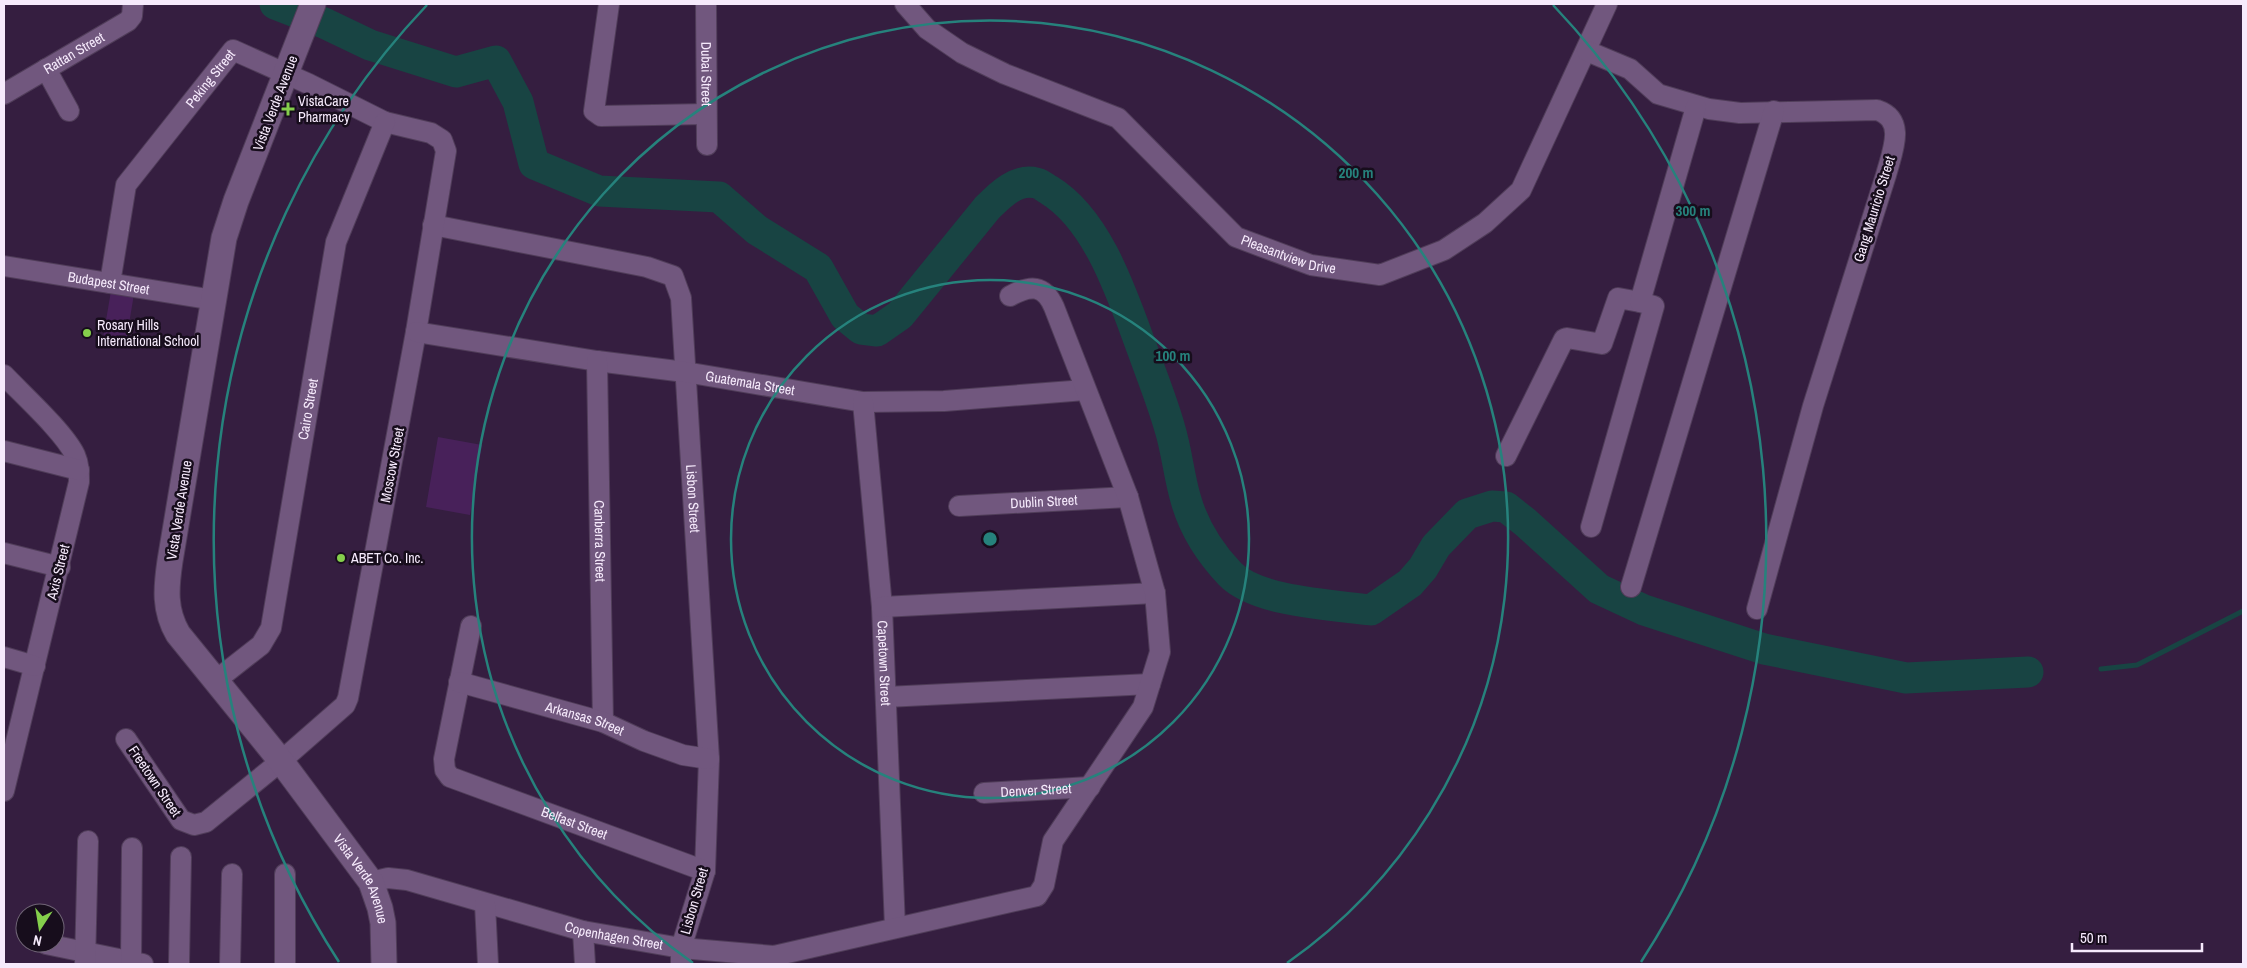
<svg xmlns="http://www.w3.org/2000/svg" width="2247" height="968" viewBox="0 0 2247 968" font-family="'Archivo Narrow',sans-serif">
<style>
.green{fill:#48215a}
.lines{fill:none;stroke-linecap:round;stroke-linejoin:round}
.stream{stroke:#184443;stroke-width:5}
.river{stroke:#184443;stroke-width:31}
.minor-casing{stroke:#503d59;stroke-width:22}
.tertiary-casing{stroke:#503d59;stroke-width:27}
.minor{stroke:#71577e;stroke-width:20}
.tertiary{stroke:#71577e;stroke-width:25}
.ring{fill:none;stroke:#26827c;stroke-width:2.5}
.poi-dot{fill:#85cf4c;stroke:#170d1c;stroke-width:2}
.labels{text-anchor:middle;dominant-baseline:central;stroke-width:5;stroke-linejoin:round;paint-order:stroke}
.street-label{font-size:14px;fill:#f6eafc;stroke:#170d1c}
.poi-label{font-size:14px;fill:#f6eafc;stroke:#170d1c;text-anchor:start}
.centre{fill:#26827c;stroke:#170d1c;stroke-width:2.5}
.ring-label{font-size:15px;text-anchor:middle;font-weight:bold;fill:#26827c;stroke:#170d1c;stroke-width:5;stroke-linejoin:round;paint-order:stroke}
</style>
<rect width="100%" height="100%" fill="#351e40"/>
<!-- green -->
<path class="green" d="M111 291 134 294 126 342 103 338Z
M438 437 482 445 470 515 426 507Z"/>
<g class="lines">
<!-- stream -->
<path class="stream" d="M2101 669 2137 665 2243 611"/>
<!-- river -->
<path class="river" d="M275 4 324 23 370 45 456 72 496 61 518 102 534 164 599 191 719 197 757 230 818 268 845 316 861 329 877 331 900 315 987 208C999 196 1016 178 1036 183 1040 183 1045 188 1049 190 1100 221 1124 301 1144 354 1153 379 1163 404 1170 429 1177 452 1179 477 1186 500 1194 528 1210 553 1230 574 1257 602 1333 605 1371 610L1410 583 1423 568 1436 546 1467 514 1492 506 1506 507 1525 522 1599 589 1644 610 1764 649 1906 678 2028 672"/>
<defs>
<g id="minor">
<path d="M609 4 594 111 601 116 706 114"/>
<path id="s1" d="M706 4 707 145"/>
<path id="s2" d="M905 4 927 29 962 53 1005 74 1118 118 1236 237 1311 265 1380 275 1444 250 1485 223 1521 190 1607 4"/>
<path d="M1587 51 1630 69 1658 94 1709 109 1740 113 1877 110C1907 120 1892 152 1886 175L1813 406 1757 609"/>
<path d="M46 69 69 111"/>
<path id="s3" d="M4 94 128 21 132 16 133 4"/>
<path id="s4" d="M433 225 647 267 673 276 681 298 709 759 705 871 681 948V964"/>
<path id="s5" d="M4 266 214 300"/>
<path id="s6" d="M110 283 126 185 233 50 309 84 385 122 431 133 442 140 446 151 416 332 348 698 345 705 281 761 206 822 194 825 181 820 126 739"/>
<path id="s7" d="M416 332 597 361 685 372 863 402 944 401 1085 390"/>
<path id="s8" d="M597 361 603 722"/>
<path d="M4 375C23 395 64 432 75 455 79 464 79 472 79 482L4 791"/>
<path id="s9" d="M863 402 882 607 895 927"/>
<path d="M4 451 79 470"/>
<path d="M1506 456 1564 339 1567 338 1602 344 1618 298 1640 302"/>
<path id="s10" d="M959 506 1128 497"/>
<path d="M1591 527 1654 306 1640 302 1696 107"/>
<path d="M4 553 60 567"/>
<path d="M1631 587 1774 111"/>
<path d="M882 607 1155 593"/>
<path id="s11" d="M471 626 444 759 445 770 450 777 705 871"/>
<path d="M4 657 35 666"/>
<path id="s12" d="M215 681 261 645 271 628 336 242 385 122"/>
<path id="s13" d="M459 682 603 722 644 741 683 755 709 759"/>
<path d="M886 697 1150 684"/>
<path id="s14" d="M984 793 1090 787"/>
<path id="s15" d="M371 882 388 878 407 880 583 931 681 948 774 956 1037 896 1044 885 1053 841 1143 707 1160 652 1155 593 1128 497 1054 307C1044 284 1030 285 1010 296"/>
<path d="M485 904 488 964"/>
<path d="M583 931 585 964"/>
<path d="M46 944 143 964"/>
<path d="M85 964 88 841"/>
<path d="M131 964 132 848"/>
<path d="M179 964 181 857"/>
<path d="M230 964 232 874"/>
<path d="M285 964V874"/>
</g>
<g id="tertiary">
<path id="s16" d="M313 4 236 201 224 238 170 561C166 588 164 610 178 634L281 761 371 882 380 908 383 923 384 964"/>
</g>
</defs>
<!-- minor casing -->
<use href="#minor" class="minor-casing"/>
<!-- tertiary casing -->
<use href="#tertiary" class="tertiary-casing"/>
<!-- minor -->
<use href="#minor" class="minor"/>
<!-- tertiary -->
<use href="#tertiary" class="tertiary"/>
</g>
<!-- distance rings -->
<g class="ring">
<circle cx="990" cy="539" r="259"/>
<path d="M693 963A518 518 0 1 1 1287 963"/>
<path d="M339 962A776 776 0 0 1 427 5M1553 5A776 776 0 0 1 1641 962"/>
</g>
<!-- markers -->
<g class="poi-dot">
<path d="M285.5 101.5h5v5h5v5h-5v5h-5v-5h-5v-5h5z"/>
<circle cx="87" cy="333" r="5"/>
<circle cx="341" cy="558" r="5"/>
</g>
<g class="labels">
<!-- street labels -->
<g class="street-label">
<text stroke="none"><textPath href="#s3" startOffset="81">Rattan Street</textPath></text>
<text stroke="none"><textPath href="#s1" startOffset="70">Dubai Street</textPath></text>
<text stroke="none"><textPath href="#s6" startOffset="235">Peking Street</textPath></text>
<text transform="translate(275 103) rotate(-69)">Vista Verde Avenue</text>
<text transform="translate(1874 209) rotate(-73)">Gang Mauricio Street</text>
<text stroke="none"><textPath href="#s2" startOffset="468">Pleasantview Drive</textPath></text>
<text stroke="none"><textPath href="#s5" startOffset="106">Budapest Street</textPath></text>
<text stroke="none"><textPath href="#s7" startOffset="338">Guatemala Street</textPath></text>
<text stroke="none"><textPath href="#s12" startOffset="300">Cairo Street</textPath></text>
<text transform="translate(392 465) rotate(-79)">Moscow Street</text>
<text stroke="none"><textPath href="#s4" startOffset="470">Lisbon Street</textPath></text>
<text stroke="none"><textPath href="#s10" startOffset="85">Dublin Street</textPath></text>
<text transform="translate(179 510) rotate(-81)">Vista Verde Avenue</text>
<text stroke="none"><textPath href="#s8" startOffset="180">Canberra Street</textPath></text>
<text transform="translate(58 572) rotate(-76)">Axis Street</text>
<text stroke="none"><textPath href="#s9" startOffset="262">Capetown Street</textPath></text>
<text stroke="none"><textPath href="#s13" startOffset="131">Arkansas Street</textPath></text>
<text transform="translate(155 781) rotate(56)">Freetown Street</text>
<text stroke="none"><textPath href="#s14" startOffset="52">Denver Street</textPath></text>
<text stroke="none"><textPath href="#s11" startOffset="288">Belfast Street</textPath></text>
<text stroke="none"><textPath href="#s16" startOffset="960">Vista Verde Avenue</textPath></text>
<text transform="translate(694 901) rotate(-74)">Lisbon Street</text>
<text stroke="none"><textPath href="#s15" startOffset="251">Copenhagen Street</textPath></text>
</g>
<!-- poi labels -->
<g class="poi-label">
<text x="298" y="101">VistaCare<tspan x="298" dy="16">Pharmacy</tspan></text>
<text x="97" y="325">Rosary Hills<tspan x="97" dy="16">International School</tspan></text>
<text x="351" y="558">ABET Co. Inc.</text>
</g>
</g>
<circle cx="990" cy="539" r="8" class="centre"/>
<g class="ring-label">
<text x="1356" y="178">200 m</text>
<text x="1693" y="216">300 m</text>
<text x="1173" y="361">100 m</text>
</g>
<!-- border -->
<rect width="2247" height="968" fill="none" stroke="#f6eafc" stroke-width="10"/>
<!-- north arrow -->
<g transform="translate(40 928) rotate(192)"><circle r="24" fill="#170d1c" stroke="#706576"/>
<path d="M0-4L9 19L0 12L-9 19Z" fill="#85cf4c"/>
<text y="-8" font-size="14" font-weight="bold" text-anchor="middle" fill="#f6eafc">N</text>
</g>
<!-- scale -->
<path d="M2072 943v8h130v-8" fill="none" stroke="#f6eafc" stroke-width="2.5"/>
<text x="2080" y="943" font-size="15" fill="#f6eafc" stroke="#170d1c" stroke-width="4" paint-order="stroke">50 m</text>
</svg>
